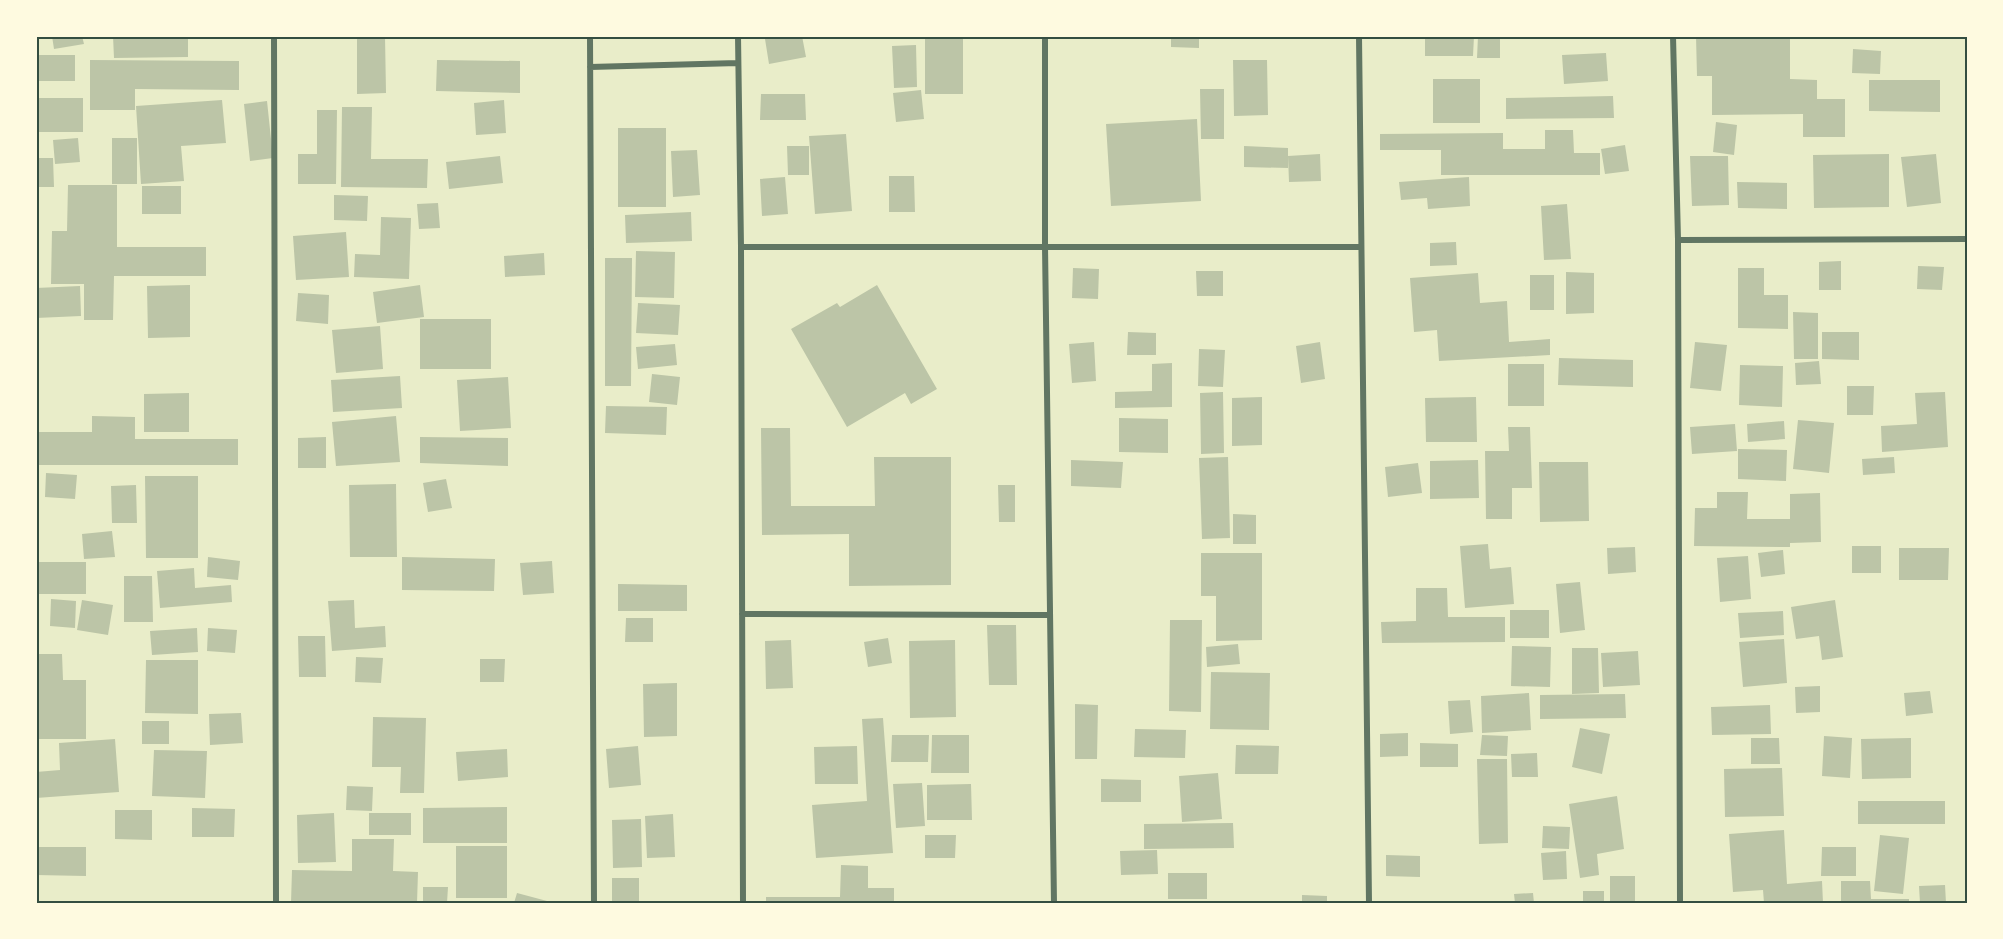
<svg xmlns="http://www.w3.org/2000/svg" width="2003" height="939" viewBox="0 0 2003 939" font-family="Barlow,sans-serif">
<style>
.building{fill:#bcc5a7}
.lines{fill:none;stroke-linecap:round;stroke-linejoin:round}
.minor{stroke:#617663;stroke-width:6}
.neatline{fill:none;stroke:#344e41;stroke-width:2}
</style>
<rect width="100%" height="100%" fill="#e9edc9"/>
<!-- building -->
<path class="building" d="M52 36H82L84 44 54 49Z
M113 36H188V57L114 58Z
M357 36H385L386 93 357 94Z
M780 36H802L806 57 769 64 765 39Z
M925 36H963V94H925Z
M1171 36H1199V48L1171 47Z
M1425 36H1474L1473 56H1425Z
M1478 36H1500V58H1477Z
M1696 36H1790V79L1817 80V99H1845V137H1803V114L1712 115V76H1697Z
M916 45 917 87 894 88 892 46Z
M1853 49 1881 51 1880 74 1852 73Z
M1606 53 1608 81 1564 84 1562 55Z
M36 55H75V81H36Z
M90 60 239 61V90L135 89V110H90Z
M437 60 520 61V93L436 91Z
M1233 60H1267L1268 115 1234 116Z
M1433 79H1480V123H1433Z
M1869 80H1940V112L1869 111Z
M1200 89H1224V139H1201Z
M921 90 924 119 896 122 893 93Z
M761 94H805L806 120H760Z
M1613 96 1614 118 1506 119V98Z
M36 98H83V132H36Z
M222 100 226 143 181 146 184 181 141 184 136 106Z
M504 100 506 133 476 135 474 103Z
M267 101 273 158 250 161 244 104Z
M342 107H372L371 159H428L427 188 341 187Z
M317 110H337L336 184H298V154H317Z
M1197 119 1201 201 1111 206 1106 124Z
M1716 122 1737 125 1734 155 1713 152Z
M618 128H666V207H618Z
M1545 130H1573L1574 153H1600V175H1441V150H1380V134L1503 133V149H1545Z
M846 134 852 211 815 214 809 136Z
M78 138 80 162 55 164 53 140Z
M112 138H137V184H112Z
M1625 145 1629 171 1605 174 1601 149Z
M787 146H809V175H788Z
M1244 146 1288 148V168L1244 167Z
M697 150 700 195 673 197 671 151Z
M1320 154 1321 181 1289 182 1288 156Z
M1889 154V207L1814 208 1813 155Z
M1936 154 1941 203 1907 207 1901 157Z
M500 156 503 183 449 189 446 162Z
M1690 156H1728L1729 205 1692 206Z
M36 158H53L54 187H36Z
M889 176H914L915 212H889Z
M785 177 788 214 762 216 760 179Z
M1469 177 1470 206 1428 209 1427 198 1401 200 1399 182Z
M1737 182 1787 183V209L1738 208Z
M68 185H117V247H206V276H114L113 320H84V284H51L52 231H67Z
M142 186H181V214H142Z
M334 195 368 196 367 221 334 220Z
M438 203 440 228 419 229 417 204Z
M1567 204 1571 259 1544 260 1541 206Z
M691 212 692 241 626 243 625 215Z
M381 217 411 218 409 279 354 277 355 254 380 255Z
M346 232 349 277 296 280 293 236Z
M1456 242 1457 265 1430 266V243Z
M636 251 675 252 674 298 635 297Z
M544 253 545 275 505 277 504 256Z
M605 258H632L631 386H605Z
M1841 261V290H1819V262Z
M1918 266 1944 267 1942 290 1917 289Z
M1073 268 1099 269 1098 299 1072 298Z
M1738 268H1764V295H1788V329L1738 328Z
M1196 271H1223V296H1197Z
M1566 272 1594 273V313L1566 314Z
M1478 273 1480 303 1507 301 1509 342 1550 339V355L1439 361 1437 330 1414 332 1410 278Z
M1530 275H1554V310H1530Z
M190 285V337L148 338 147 286Z
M420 285 424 317 377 323 373 292Z
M877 285 937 389 911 404 905 393 847 427 791 329 837 303 840 307Z
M80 286 81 316 36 318V288Z
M298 293 329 295 328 324 296 321Z
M638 303 680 305 678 335 636 333Z
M1793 312 1818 313V359H1794Z
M420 319H491V369H420Z
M380 326 383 369 336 373 332 330Z
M1128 332 1156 333V355H1127Z
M1822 332H1859V360L1822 359Z
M1094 342 1096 381 1072 383 1069 344Z
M1320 342 1325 379 1301 383 1296 346Z
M1695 342 1727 345 1721 391 1690 388Z
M675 344 677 365 638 369 636 347Z
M1199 349 1225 350 1223 387 1198 386Z
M1559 358 1633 360V387L1558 385Z
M1819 361 1821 384 1796 385 1795 363Z
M1172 363V407L1115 408V392L1152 391V364Z
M1508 364H1544V406H1508Z
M1740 365 1783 366 1782 407 1739 405Z
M652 374 680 377 677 405 649 402Z
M400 376 402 408 333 412 331 380Z
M508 377 511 428 460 431 457 380Z
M1847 386H1874L1873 415H1847Z
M1223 392 1224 453 1201 454 1200 393Z
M1945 392 1948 447 1882 452 1881 426 1917 424 1915 393Z
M189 393V432H144V394Z
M1262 397V445L1232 446V398Z
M1476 397 1477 442H1426L1425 398Z
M606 406 667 407 666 435 605 433Z
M92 416 135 417V439H238V465H39V432H92Z
M396 416 400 462 336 466 332 422Z
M1119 418 1168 419V453L1119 452Z
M1798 420 1834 423 1829 473 1793 469Z
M1784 421 1785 439 1748 442 1747 424Z
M1735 424 1737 451 1692 454 1690 427Z
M1508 427H1530L1532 488H1512V519H1486L1485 451H1509Z
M761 428H790L791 506H875L874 457H951V585L849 586V534L762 535Z
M326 437V468H298V438Z
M420 437 508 438V466L420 463Z
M1738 449 1787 450 1786 481 1738 479Z
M1228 457 1230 538 1202 539 1199 458Z
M1894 457 1895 473 1863 475 1862 459Z
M1071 460 1123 462 1121 488 1071 486Z
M1478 460 1479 498 1430 499V461Z
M1539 462H1588L1589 521 1540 522Z
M1418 463 1422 493 1388 497 1385 467Z
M46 473 77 475 75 499 45 497Z
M145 476H198V558H146Z
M446 479 452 508 428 512 423 483Z
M396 484 397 557H350L349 485Z
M136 485 137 523H112L111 486Z
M998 485H1015V522H999Z
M1717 492H1748L1747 519H1790V494L1820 493 1821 542 1790 543V547L1694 546 1695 508H1717Z
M1233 514 1256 515V544H1233Z
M112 531 115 557 84 559 82 534Z
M1488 544 1490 569 1511 567 1514 604 1465 608 1460 546Z
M1852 546H1881V573H1852Z
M1635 547 1636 572 1608 574 1607 548Z
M1899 548H1949L1948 580H1899Z
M1783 550 1785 574 1761 577 1758 553Z
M1201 553H1262V640L1216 641V596H1201Z
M1748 556 1751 599 1720 602 1717 558Z
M208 557 240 561 238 580 207 577Z
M402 557 495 559 494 591 402 590Z
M552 561 554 593 523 595 520 563Z
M36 562H86V594H36Z
M194 568 195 588 231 585 232 602 160 608 157 571Z
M124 576H152L153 622H124Z
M1580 582 1585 630 1560 633 1556 584Z
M618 584 687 585V611H618Z
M1416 588H1447L1448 617H1505V642L1382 643 1381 622 1416 621Z
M51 599 76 601 75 628 50 626Z
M82 600 113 605 108 635 77 630Z
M354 600 355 628 385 626 386 647 332 651 328 601Z
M1835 600 1843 657 1822 660 1819 636 1796 639 1791 607Z
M1510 610H1549V638H1510Z
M1783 611 1784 635 1740 638 1738 613Z
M626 618H653V642H625Z
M1170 620H1202L1201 712 1169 711Z
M987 625H1016L1017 685H989Z
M197 628 198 652 152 655 150 631Z
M208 628 237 630 235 653 207 651Z
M298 636H325L326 677H299Z
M888 638 892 663 868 667 864 642Z
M1784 639 1787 683 1743 687 1739 642Z
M791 640 793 688 766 689 765 641Z
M955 640 956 717 910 718 909 641Z
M1238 644 1240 664 1207 667 1206 647Z
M1512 646 1551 647 1550 687 1511 686Z
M1572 648H1598L1599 693 1572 694Z
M1638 651 1640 685 1603 687 1601 653Z
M36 654H62L63 680H86V739H36Z
M356 657 383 658 381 683 355 682Z
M480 659H505L504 682H480Z
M146 660H198V714L145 713Z
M1211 672 1270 673 1269 730 1210 729Z
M677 683V736L644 737 643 684Z
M1820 686V712L1796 713 1795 687Z
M1930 691 1933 713 1906 716 1904 693Z
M1529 693 1531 730 1482 733 1481 696Z
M1625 694 1626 718 1540 719V695Z
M1470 700 1473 732 1450 734 1448 701Z
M1075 704 1098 705 1097 759H1075Z
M1770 705 1771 734 1712 735 1711 707Z
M241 713 243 743 210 745 209 714Z
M373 717 426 718 424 793H400L401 767H372Z
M883 718 893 853 816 858 812 805 867 801 862 719Z
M142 721H169V744H142Z
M1580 728 1610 734 1602 774 1572 767Z
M1135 729 1186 730 1185 758 1134 757Z
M1408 733V756L1380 757V734Z
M892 735H929L928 762H891Z
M932 735H969V773H931Z
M1482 735 1508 736 1507 756 1480 755Z
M1824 736 1852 738 1850 778 1822 776Z
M1751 738H1779L1780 764H1751Z
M1911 738V778L1862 779 1861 739Z
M115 739 119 792 36 798V772L60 770 59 743Z
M1420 743 1458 744V767H1420Z
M1236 745 1279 746 1278 774H1235Z
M638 746 641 785 609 788 606 749Z
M857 746 858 784H815L814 747Z
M507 749 508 777 458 781 456 752Z
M154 750 207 751 205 798 152 796Z
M1537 753 1538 777H1512L1511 754Z
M1477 759H1507L1508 843 1479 844Z
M1782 768 1784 816 1725 817 1724 769Z
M1218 773 1222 819 1182 822 1179 776Z
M1101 779 1141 780V802H1101Z
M922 783 925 826 896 828 893 784Z
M971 784 972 820H927V785Z
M347 786 373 787 372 811 346 810Z
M1617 796 1624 849 1597 854 1599 875 1580 878 1569 804Z
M1858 801H1945V824H1858Z
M507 807V843H423V808Z
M192 808 235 809 234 837H192Z
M115 810H152V840L115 839Z
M334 813 336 862 298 863 297 815Z
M369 813H411V835H369Z
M673 814 675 857 647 858 645 816Z
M641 819 642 867 613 868 612 820Z
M1233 823 1234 848 1144 849V824Z
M1543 826 1570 827 1569 849 1542 848Z
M1784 830 1787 884 1822 881 1823 903H1764L1763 890 1733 892 1729 834Z
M925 835H956L955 858H925Z
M1880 835 1909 838 1903 894 1874 891Z
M352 839H394L393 871 418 872 417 903H291L292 870 352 871Z
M456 846H507V898H456Z
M36 847H86V876L36 875Z
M1822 847H1856V876H1821Z
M1157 850 1158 874 1121 875 1120 851Z
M1566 851 1567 879 1543 880 1541 853Z
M1386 855 1420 856V877L1386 876Z
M841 865 868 866V888H894V903H766V897H840Z
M1168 873H1207V899H1168Z
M1610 876H1635V903H1610Z
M612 878H639V903H612Z
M1841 881H1870L1871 899H1909V903H1841Z
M1945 885 1946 903H1920L1919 886Z
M423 887H448L447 903H423Z
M1583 891H1604V903H1583Z
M517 893 547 901V903H514Z
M1533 893 1534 903H1515L1514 894Z
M1302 895 1327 896V903H1302Z"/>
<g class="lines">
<!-- minor -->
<path class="minor" d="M274 36 276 903
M590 36 594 903
M738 36 741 247 743 903
M1045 36V246L1054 903
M1359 36 1369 903
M1673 36 1678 240 1680 903
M590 67 738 63
M1678 240 1967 239
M741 247H1360
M742 614 1050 615"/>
</g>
<!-- border -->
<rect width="2003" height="939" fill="none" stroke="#fefae0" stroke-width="75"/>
<rect x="38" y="38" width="1928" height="864" class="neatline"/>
</svg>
